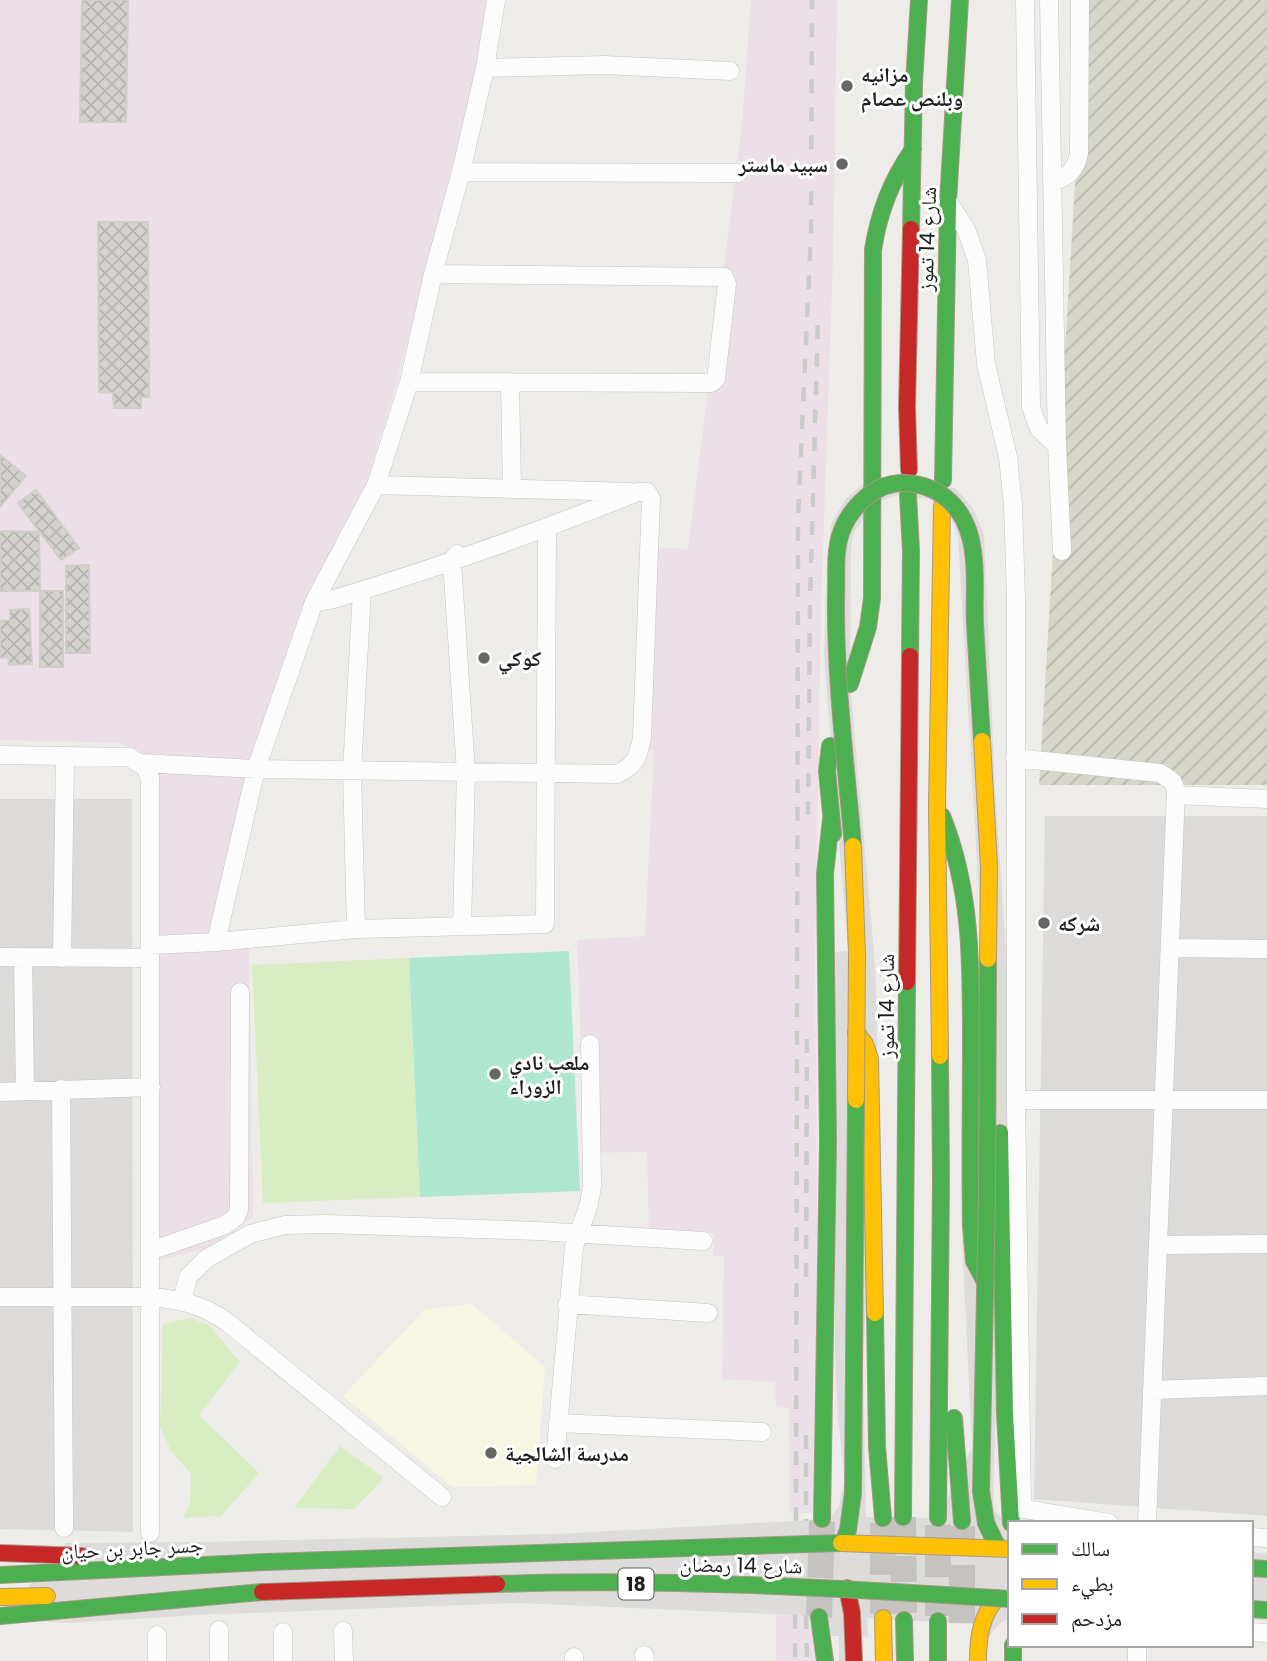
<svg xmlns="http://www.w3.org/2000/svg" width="1267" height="1661" viewBox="0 0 1267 1661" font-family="Poppins,'Noto Naskh Arabic',sans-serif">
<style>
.residential{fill:#dcdbd9}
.education{fill:#f6f6e3}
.railway{fill:#ebe0e7}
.construction{fill:url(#construction-furrows)}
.grass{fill:#d9edc5}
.pitch{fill:#b0e7d1}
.pier{fill:#dddcdb;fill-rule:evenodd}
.building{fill:url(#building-cross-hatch);stroke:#d1cdc9;stroke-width:2}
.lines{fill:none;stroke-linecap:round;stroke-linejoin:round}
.primary-tunnel{stroke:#c4c3c0;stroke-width:26;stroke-dasharray:26 13;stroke-linecap:butt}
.street-casing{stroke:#c6c6c4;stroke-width:19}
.fast-casing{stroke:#a49a84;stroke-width:18}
.slow-casing{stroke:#a49a84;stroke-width:18}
.jam-casing{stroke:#a49a84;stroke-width:18}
.street{stroke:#fcfcfc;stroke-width:18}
.fast{stroke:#4caf50;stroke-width:16}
.slow{stroke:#ffc107;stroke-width:16}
.jam{stroke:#c62828;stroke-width:16}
.rail{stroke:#cbcbca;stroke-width:4.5;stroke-dasharray:14 14;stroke-linecap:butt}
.fast-bridge-casing{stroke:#a49a84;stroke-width:18;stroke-linecap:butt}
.slow-bridge-casing{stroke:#a49a84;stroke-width:18;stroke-linecap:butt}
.jam-bridge-casing{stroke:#a49a84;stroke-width:18;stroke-linecap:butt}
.fast-bridge{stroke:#4caf50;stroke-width:16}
.slow-bridge{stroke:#ffc107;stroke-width:16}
.jam-bridge{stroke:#c62828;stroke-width:16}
.poi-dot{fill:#676765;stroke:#fff;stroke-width:2.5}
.labels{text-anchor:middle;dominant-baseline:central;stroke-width:6;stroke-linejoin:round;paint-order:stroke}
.shield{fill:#fff;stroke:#626262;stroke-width:2}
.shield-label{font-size:19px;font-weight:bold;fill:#1f1f1f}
.poi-label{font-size:21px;font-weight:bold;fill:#1f1f1f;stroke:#fff;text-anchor:start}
.street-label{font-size:21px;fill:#1f1f1f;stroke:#fff}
</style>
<defs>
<pattern id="construction-furrows" width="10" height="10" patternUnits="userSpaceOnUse" patternTransform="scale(1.75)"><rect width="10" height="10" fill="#d7d7c9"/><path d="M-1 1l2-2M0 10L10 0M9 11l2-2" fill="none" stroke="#b8b8ac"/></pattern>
<pattern id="building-cross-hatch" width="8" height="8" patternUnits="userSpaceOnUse" patternTransform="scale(1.75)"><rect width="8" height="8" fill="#d4d2cf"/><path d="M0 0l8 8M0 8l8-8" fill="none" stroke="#b6b4b1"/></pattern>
</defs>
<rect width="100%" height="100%" fill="#edece8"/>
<!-- residential -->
<path class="residential" d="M0 799H132L133 1532 0 1529Z
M1045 816H1267V1516L1034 1499Z"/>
<!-- education -->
<path class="education" d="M472 1304 545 1367 536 1485 452 1487 343 1396 425 1309Z"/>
<!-- railway -->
<path class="railway" d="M0 0H486L478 65 396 386 366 483 308 604 209 948 249 946 253 1217 232 1229 214 1247 159 1260 155 773 138 750 119 743 0 740Z
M751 0H837L833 259 821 608 815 957 819 1513H790L789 1408 776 1407 775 1382 722 1379 724 1256 713 1255 714 1233 649 1231 647 1152 585 1153 577 940 645 936 654 750 634 751 657 548 688 549 742 124Z
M776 1614 813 1616 815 1661H776Z"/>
<!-- construction -->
<path class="construction" d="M1086 0H1267V785H1039Z"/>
<!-- grass -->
<path class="grass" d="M409 958 420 1197 263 1203 252 965Z
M190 1318 209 1325 240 1362 199 1415 259 1473 221 1516 183 1518 190 1503 191 1474 171 1451 160 1426 163 1324Z
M340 1446 383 1477 379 1484 354 1509 294 1508Z"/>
<!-- pitch -->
<path class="pitch" d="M569 951 580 1191 420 1197 409 958Z"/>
<!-- pier -->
<path class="pier" d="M863 484 955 488 973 508 984 535 995 787 1007 966 1008 1232H1001L993 1503 996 1512 1010 1527V1617L997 1626 990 1636 971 1624 867 1618 868 1637 862 1636 863 1661H839V1636H832L819 1617 795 1615 519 1603 197 1615 71 1623 0 1619 66 1543 197 1542 557 1534 829 1519 839 1506 845 1478 838 1419 835 1350V952L848 951 824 657 827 559 831 525 845 500ZM896 495 929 499 952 520 958 536 983 965 962 1237 972 1447 938 1518 866 1517 863 1367 877 1062V1009L874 953 850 684 851 546 854 532 875 504Z
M1251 1552 1267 1554V1620H1251Z"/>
<!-- building -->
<path class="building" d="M82 0H128L126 122H80Z
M98 222H148L149 397H141V408H114L113 393 99 392Z
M0 455 26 476 0 507Z
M36 490 79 548 61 560 18 503Z
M0 531 39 532 40 591H0Z
M89 565 90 653H66V566Z
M40 591H63V667H40Z
M29 609 32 664 9 665 8 657 0 658V621L10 620V610Z"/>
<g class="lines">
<!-- primary-tunnel -->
<path class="primary-tunnel" d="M903 1517 904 1613
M962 1526V1623
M883 1614V1523
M938 1616V1525
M819 1617 822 1521"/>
<defs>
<path id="street" d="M1025 0 1031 407 1039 429 1057 446
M1049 0 1057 446 1062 551
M485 68 604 65 730 71
M461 172 738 173
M1052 182C1068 177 1076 170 1079 153L1080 0
M948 202 966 229 977 260 986 364 1008 457 1013 505 1016 598V1100L1022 1506
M409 382 711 383 716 379 727 284 724 277 433 274
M510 382 512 489
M376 485 631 492
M457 554 452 561 466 772 462 926
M0 755 129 757 145 767 150 778V1533
M1015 758 1160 773 1172 781 1176 790 1147 1523
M140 763 256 769 617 774C636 765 638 758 642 737L651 499 647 492H638C538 532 437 568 334 599L314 602
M1176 795 1267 799
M356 929 352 770 362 591
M216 942 256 769 314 602 376 485 409 382 433 274 461 172 485 68 496 0
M151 945 216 942 356 929 545 924 547 528
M1170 948 1267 949
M0 957 150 958
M23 957 25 1090
M62 958 65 756
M61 1089 64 1528
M0 1092 151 1087
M1016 1100H1267
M1158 1245 1267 1244
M150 1251 225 1225 236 1217 239 1209 240 992
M0 1297H150C180 1299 203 1305 227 1322L442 1497
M182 1301 188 1277 206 1259 250 1234 285 1225 327 1224 537 1231 703 1241
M567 1304 708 1313
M1152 1390 1267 1386
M558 1423 762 1432
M555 1459 574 1247 589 1204 592 1186 590 1044
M1012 1507 1109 1523
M1251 1537 1267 1538
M219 1630V1661
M343 1631 344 1661
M283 1632V1661
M1251 1632 1267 1633
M644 1655 645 1661
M574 1657V1661
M157 1661V1635
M1137 1661V1645"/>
<path id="fast" d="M911 229 914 83 919 0
M943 480 948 202 960 0
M908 495 911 551 910 656
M850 684 868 627 872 598 873 250C879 212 891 181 913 149
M830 746 827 771 833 834
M942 816C972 890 971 965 971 1043 971 1103 970 1164 971 1225L974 1261 984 1280
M1000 1133 1005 1414 1011 1523
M875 1313 877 1447 883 1518
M954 1418 962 1521
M903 1517 907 982
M938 1518 941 1179 940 1056
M822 1519 828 1141 825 874 831 819
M1251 1568 1267 1569
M0 1575 266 1562
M1251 1609 1267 1610
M0 1616 262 1592
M819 1617 825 1661
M904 1620 905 1661
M938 1621V1661
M1013 1645V1661"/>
<path id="slow" d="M856 1032 865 1044 870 1059 875 1313
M940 1056 937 806 942 506
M0 1597 47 1596
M883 1618 884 1661
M978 1661C978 1637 981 1616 997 1598"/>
<path id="jam" d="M909 470 907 407 911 229
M907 982 910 656
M0 1553 82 1556
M847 1588 852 1613 854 1661"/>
</defs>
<!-- street casing -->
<use href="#street" class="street-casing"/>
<!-- fast casing -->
<use href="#fast" class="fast-casing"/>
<!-- slow casing -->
<use href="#slow" class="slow-casing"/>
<!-- jam casing -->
<use href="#jam" class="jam-casing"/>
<!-- street -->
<use href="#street" class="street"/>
<!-- fast -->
<use href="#fast" class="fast"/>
<!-- slow -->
<use href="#slow" class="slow"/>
<!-- jam -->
<use href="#jam" class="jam"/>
<!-- rail -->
<path class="rail" d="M808 815 810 605 818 318
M806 1277 807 1025
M806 1435V1521
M796 1521 798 517 811 233 812 0
M795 1615V1661
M806 1615 807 1661"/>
<defs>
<path id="fast-bridge" d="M853 846C846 764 835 680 836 597 837 576 834 553 841 533 848 512 869 488 893 484 908 481 926 485 939 493 984 521 973 579 975 624 977 663 980 702 982 741
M988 959 987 1197 981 1491 986 1523 998 1548
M843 1543 848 1530 853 1493 856 1100
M266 1562 841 1543
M497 1584C668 1578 840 1588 1010 1599"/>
<path id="slow-bridge" d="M982 741 989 866 988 959
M853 846 857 953 856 1100
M841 1543 1010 1549"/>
<path id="jam-bridge" d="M262 1592 497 1584"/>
</defs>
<!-- fast-bridge casing -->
<use href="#fast-bridge" class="fast-bridge-casing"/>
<!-- slow-bridge casing -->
<use href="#slow-bridge" class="slow-bridge-casing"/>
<!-- jam-bridge casing -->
<use href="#jam-bridge" class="jam-bridge-casing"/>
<!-- fast-bridge -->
<use href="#fast-bridge" class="fast-bridge"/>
<!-- slow-bridge -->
<use href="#slow-bridge" class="slow-bridge"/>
<!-- jam-bridge -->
<use href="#jam-bridge" class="jam-bridge"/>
</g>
<!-- markers -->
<g class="poi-dot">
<circle cx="847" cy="86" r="7"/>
<circle cx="842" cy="164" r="7"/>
<circle cx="484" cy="658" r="7"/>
<circle cx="1044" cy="923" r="7"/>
<circle cx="495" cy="1074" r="7"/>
<circle cx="491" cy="1453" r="7"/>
</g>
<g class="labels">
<!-- shield labels -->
<rect class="shield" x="618.5" y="1568.5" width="35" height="31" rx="5"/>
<g class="shield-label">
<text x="636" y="1584">18</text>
</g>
<!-- poi labels -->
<g class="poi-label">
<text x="861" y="74">مزانيه<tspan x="861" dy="24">وبلنص عصام</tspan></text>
<text x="828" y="164" text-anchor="end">سبيد ماستر</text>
<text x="498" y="658">كوكي</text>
<text x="1058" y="923">شركه</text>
<text x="509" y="1062">ملعب نادي<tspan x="509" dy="24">الزوراء</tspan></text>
<text x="505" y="1453">مدرسة الشالجية</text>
</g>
<!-- street labels -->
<g class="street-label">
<text transform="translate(927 239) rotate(-88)">شارع 14 تموز</text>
<text transform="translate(886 1006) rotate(-90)">شارع 14 تموز</text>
<text transform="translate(132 1548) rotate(-3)">جسر جابر بن حيان</text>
<text transform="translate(741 1565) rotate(1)">شارع 14 رمضان</text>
</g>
</g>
<!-- legend -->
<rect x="1008" y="1521" width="245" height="126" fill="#ffffff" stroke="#a5a5a5" stroke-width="2"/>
<rect x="1022" y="1544" width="35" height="10" fill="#4caf50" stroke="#a5a5a5" stroke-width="2"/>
<text x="1071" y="1556" font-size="21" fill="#1f1f1f">سالك</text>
<rect x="1022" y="1579" width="35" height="10" fill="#ffc107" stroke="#a5a5a5" stroke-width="2"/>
<text x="1071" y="1591" font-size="21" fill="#1f1f1f">بطيء</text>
<rect x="1022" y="1614" width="35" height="10" fill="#c62828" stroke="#a5a5a5" stroke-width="2"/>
<text x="1071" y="1626" font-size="21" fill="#1f1f1f">مزدحم</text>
</svg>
